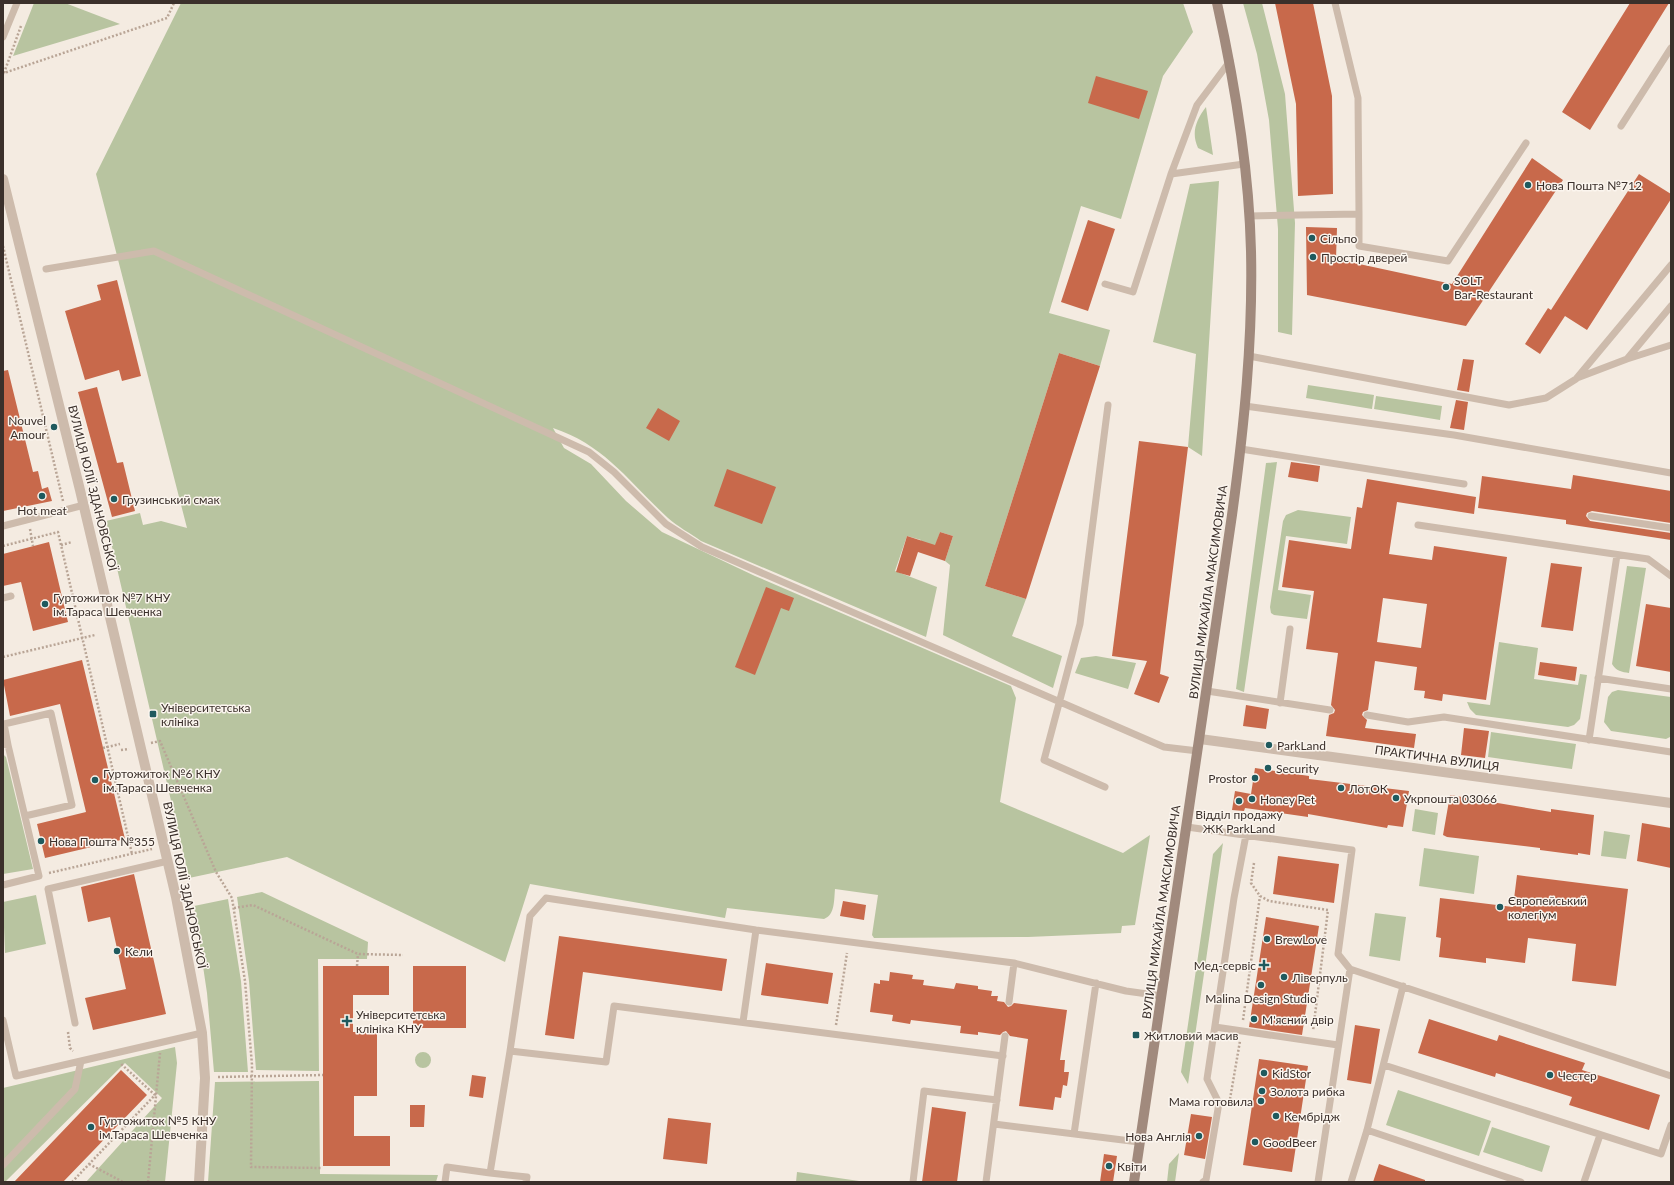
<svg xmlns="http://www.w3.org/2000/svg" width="1674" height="1185" viewBox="0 0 1674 1185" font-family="Lato,sans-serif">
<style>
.green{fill:#b8c4a0}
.building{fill:#c8694b;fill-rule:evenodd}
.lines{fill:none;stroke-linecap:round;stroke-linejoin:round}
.path{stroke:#b9a596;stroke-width:2.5;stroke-dasharray:2 2;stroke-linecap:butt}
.service{stroke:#cdbbac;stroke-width:7}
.minor{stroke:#cdbbac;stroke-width:10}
.tertiary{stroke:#cdbbac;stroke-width:10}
.secondary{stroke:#a18a7d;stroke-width:10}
.poi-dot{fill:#1f5a5e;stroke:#fbf5ee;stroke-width:1.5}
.labels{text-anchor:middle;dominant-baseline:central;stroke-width:3;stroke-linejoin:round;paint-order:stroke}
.poi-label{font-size:12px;fill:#3b302b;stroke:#fbf5ee;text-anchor:start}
.street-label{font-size:12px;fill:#3b302b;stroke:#fbf5ee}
</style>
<rect width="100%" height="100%" fill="#f4ebe1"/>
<!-- green -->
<path class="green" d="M34 3H65L120 24 13 56Z
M181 3H1183L1193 32 1163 76 1121 219 1081 206 1049 313 1110 330 1100 366 1059 353 985 586 1026 599 1012 636 1062 656 1053 688 943 635 950 565 945 561 953 536 940 532 932 556 918 549 921 540 907 536 895 571 937 587 926 637 701 541C690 533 678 527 668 518 630 483 605 445 553 428L564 448 591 464 626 501 662 532 755 576 1011 686 1016 698 1000 802 1123 853 1150 835 1135 925 1122 926 1121 933 1028 937 874 938 872 935 878 895 835 889C834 900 835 915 824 919L727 908 725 918 530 884 505 962 287 857 189 878 106 521 140 513 143 525 161 521 187 528 96 174Z
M1243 3H1262L1285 94 1295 223 1292 335 1278 332V229L1269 120 1257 54Z
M1206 107 1213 155 1198 148C1191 133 1196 120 1206 107Z
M1219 181 1202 456 1188 447 1196 354 1153 342 1190 184Z
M1308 385 1374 395 1372 409 1306 398Z
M1376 396 1442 406 1440 420 1374 409Z
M1277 462 1244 692 1236 689 1266 463Z
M1298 510 1351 517 1347 544 1286 536 1278 590 1311 595 1307 619 1274 615 1271 613 1270 607 1283 521 1286 515Z
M1627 566 1646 568 1629 673C1622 672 1616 671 1612 664Z
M1499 642 1538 648 1534 679 1578 685 1580 674 1587 675 1580 719 1574 725 1568 727 1476 715 1470 709 1467 702 1490 705Z
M1096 656 1136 663 1128 689 1075 673 1081 658Z
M1618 690 1671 697 1670 737 1666 739 1611 731 1604 722 1608 697 1612 692Z
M1491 732 1576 744 1572 769 1488 757Z
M3 754 6 757 33 869 3 874Z
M1415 809 1438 813 1435 835 1412 831Z
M1604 831 1630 835 1626 859 1601 856Z
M1223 843 1188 1084 1181 1072 1213 854Z
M1424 848 1479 856 1474 894 1419 886Z
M262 892 368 942 367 959H318L319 1071 256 1070 249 981 237 897Z
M36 895 46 944 5 953 3 902Z
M228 899 241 981 248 1072H214L207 993 194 906Z
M1375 913 1406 917 1400 961 1369 956Z
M175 1047 177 1063 165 1182H86L162 1098 125 1063 5 1182H3V1088Z
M415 1060a8 8 0 1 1 16 0a8 8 0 1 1-16 0Z
M319 1081 320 1174 438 1175 436 1182H208L215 1082Z
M1398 1090 1491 1121 1479 1156 1386 1125Z
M1492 1127 1550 1146 1542 1172 1483 1152Z
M1179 1153 1175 1182H1167L1169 1164Z
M797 1172 866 1182H796Z"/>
<!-- building -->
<path class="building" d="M1275 3H1313L1332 96 1333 194 1298 196 1296 104Z
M1630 3H1669L1590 130 1562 112Z
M1096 76 1148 91 1139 119 1088 103Z
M1532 158 1563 180 1466 326 1307 295 1306 227 1337 228 1336 259 1452 284Z
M1639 174 1671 194V199L1587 330 1565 316 1540 354 1525 344 1548 308 1551 310Z
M1088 220 1115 229 1088 311 1061 302Z
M117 280 141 376 122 381 119 370 85 380 65 311 101 300 97 285Z
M1059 353 1100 366 1026 599 985 586Z
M1463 359 1474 360 1469 392 1457 390Z
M8 370 33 472 38 471 42 489 48 487 52 501 3 511V371Z
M97 387 117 463 123 462 135 511 112 517 78 392Z
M1456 400 1468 402 1464 430 1450 428Z
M658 408 680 421 669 441 646 428Z
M1139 441 1188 447 1160 674 1169 677 1159 703 1134 694 1147 661 1112 656Z
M1291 462 1320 466 1318 482 1288 477Z
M727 469 776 487 762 524 714 506Z
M1573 475 1671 491V523L1592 511 1587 513 1586 516 1590 521 1671 533V540L1566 524V520L1478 508 1482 476 1571 489Z
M1367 479 1476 497 1474 514 1397 502 1389 554 1432 560 1434 546 1507 557 1486 700 1443 694 1442 701 1424 698 1425 691 1414 690 1417 667 1375 661 1368 710 1363 712 1362 715 1367 720 1365 728 1416 734 1414 748 1326 736 1329 715 1334 713 1335 710 1331 705 1338 653 1306 649 1314 591 1282 587 1289 540 1351 549 1357 507 1362 508ZM1383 598 1427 604 1421 648 1377 642Z
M940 532 953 536 945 561 918 552 910 576 896 572 907 536 935 545Z
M49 542 68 622 33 631 21 582 3 586V554Z
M1551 563 1582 567 1573 631 1541 627Z
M766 587 794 598 789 611 781 608 755 675 735 667Z
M1646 604 1671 608V672L1636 666Z
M82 660 125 839 45 858 37 824 86 812 60 704 10 716 3 680Z
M1540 662 1577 667 1575 681 1538 675Z
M1246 705 1269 709 1266 729 1243 726Z
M1464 728 1489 731 1485 758 1461 755Z
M1255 768 1309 776V779L1409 791 1403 827 1388 825 1387 828 1308 814V817L1245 808 1244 811 1232 810 1235 791 1251 794Z
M1450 795 1551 812V809L1594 815 1590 855 1578 853V855L1540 850V848L1447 837 1443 835Z
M1642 823 1671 828V868L1637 861Z
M1278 856 1339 864 1334 903 1273 894Z
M134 874 166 1014 93 1030 85 998 126 989 110 917 88 922 81 887Z
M1517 875 1628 889 1616 986 1572 981 1576 944 1528 938 1525 963 1486 958V963L1439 957 1441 938 1436 937 1440 898 1513 907Z
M843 901 866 905 864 920 840 916Z
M1266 917 1319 926 1302 1035 1249 1027Z
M559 936 727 959 722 991 583 972 574 1039 545 1035Z
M766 963 833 973 828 1004 761 995Z
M323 966H389V995H353V1032H377V1096H354V1136H390V1166H323Z
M413 966H466V1028H413Z
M890 972 913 975 912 979 924 980 923 985 954 989 956 983 978 986V989L992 991 991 996H998L997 1001 1004 1002 1008 1007 1011 1006 1014 1003 1067 1010 1060 1060H1065L1064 1072H1069L1067 1086 1063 1085 1061 1098 1055 1097 1053 1110 1019 1106 1028 1039 1010 1036 1006 1031 1003 1032 1000 1035 978 1032V1035L960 1033 961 1026 911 1020 910 1024 892 1021 893 1015 870 1012 874 983 880 984V980L889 981Z
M1429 1019 1497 1041 1499 1035 1585 1063 1582 1070 1660 1095 1649 1130 1569 1105 1572 1097 1496 1073 1495 1077 1418 1053Z
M1355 1025 1380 1029 1371 1084 1347 1080Z
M1259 1059 1308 1066 1292 1172 1243 1165Z
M121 1070 147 1095 63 1182H14Z
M472 1075 486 1077 483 1098 469 1096Z
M410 1105H425L424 1127H410Z
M932 1107 966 1112 957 1182H922Z
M1191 1114 1212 1117 1205 1159 1184 1155Z
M668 1118 711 1123 707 1164 663 1159Z
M1104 1154 1117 1156 1113 1182H1100Z
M1379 1164 1425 1180V1182H1373Z"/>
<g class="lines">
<!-- path -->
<path class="path" d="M21 26 4 73 167 18 174 3
M3 246 63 501
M30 529 33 546
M61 545 72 542
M3 546 58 532 132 854
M3 657 95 635
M151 743 160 741 216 872 232 898 245 981 252 1065 251 1167 322 1168
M103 748 120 744
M121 750 129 749
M1254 863 1251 883 1260 896 1269 901 1328 910 1313 1031
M49 873 152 849
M234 908 253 905 358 954 403 955
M357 966 358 954
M1243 1020 1260 896
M836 1025 847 953
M68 1032 70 1048 73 1051
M218 1077 323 1075
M1230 1099 1240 1041
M89 1164 123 1182
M72 1182 155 1095 120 1063
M148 1182 160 1053"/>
<!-- service -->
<path class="service" d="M3 37 17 3
M1621 126 1671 48
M1171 174 1197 105 1230 61
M1359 214V246L1448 261 1526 143
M1249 216 1359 214 1358 98 1335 3
M46 269 154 251 589 452 614 472 666 524 702 547 1164 747 1198 751
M1105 284 1133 292 1171 174 1244 164
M1249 356 1509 405 1546 398 1576 379 1671 265
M1627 359 1671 345
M1577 378 1627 359 1671 306
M1245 406 1454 435 1671 473
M1241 449 1464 484
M1591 516 1671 528
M1418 525 1648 559 1671 576
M3 526 84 505
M3 598 11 596
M1598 678 1671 689
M1207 691 1330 710
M1280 703 1290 629
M1367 715 1408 722 1444 717 1671 752
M1589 740 1617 555
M3 744 8 745 39 876 3 885
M8 745 4 724 51 713 72 805 25 816
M1105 787 1044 760 1080 624 1108 405
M1187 827 1352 850 1338 954 1350 969 1671 1076
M1009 1002 1014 963
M3 1020 16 1076 202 1033
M743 1022 756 930
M75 1023 48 889 168 861
M1215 1027 1338 1045
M510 1051 606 1062 614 1006 1003 1056
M1384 1065 1661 1154 1671 1125
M994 1124 1139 1142
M1367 1130 1521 1182
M1074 1134 1096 983
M3 1165 75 1089 81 1061
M490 1173 527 1177 526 1182
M445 1182 447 1167 490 1173 510 1051 530 916 546 898 756 930 1014 963 1126 991 1162 996
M913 1182 924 1091 997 1100
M986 1182 1005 1036
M1203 1182 1206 1180 1219 1103 1207 1079 1234 898 1246 835
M1318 1182 1350 969
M1351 1182 1367 1130 1403 986
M1584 1182 1600 1135"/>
<!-- minor -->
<path class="minor" d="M1200 739 1671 803"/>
<!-- tertiary -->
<path class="tertiary" d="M3 179 80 490 176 897 202 1033 205 1078 199 1182"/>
<!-- secondary -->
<path class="secondary" d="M1134 1182 1232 515C1244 427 1253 340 1251 251 1249 168 1235 84 1217 3"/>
</g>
<!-- markers -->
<g class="poi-dot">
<circle cx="1528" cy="185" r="4"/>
<circle cx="1312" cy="238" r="4"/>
<circle cx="1313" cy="257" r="4"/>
<circle cx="1446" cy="287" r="4"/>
<circle cx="54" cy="427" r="4"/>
<circle cx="42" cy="496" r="4"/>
<circle cx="114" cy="499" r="4"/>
<circle cx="45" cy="604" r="4"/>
<rect x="149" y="710" width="8" height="8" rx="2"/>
<circle cx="1269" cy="745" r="4"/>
<circle cx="1268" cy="768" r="4"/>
<circle cx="1255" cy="778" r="4"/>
<circle cx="95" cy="780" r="4"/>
<circle cx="1341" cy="788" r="4"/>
<circle cx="1396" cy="798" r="4"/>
<circle cx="1252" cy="799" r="4"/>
<circle cx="1239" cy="801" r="4"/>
<circle cx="41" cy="841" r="4"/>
<circle cx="1500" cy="907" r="4"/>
<circle cx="1267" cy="939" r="4"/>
<circle cx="117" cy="951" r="4"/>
<path d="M1262 959h4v4h4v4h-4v4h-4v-4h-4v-4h4z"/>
<circle cx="1284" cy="977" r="4"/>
<circle cx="1261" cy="985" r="4"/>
<circle cx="1254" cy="1019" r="4"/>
<path d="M345 1015h4v4h4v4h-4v4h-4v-4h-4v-4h4z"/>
<rect x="1132" y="1031" width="8" height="8" rx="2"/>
<circle cx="1264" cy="1073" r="4"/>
<circle cx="1550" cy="1075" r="4"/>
<circle cx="1262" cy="1091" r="4"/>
<circle cx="1261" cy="1101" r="4"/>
<circle cx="1276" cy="1116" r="4"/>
<circle cx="91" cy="1127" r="4"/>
<circle cx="1199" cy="1136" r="4"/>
<circle cx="1255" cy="1142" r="4"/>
<circle cx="1109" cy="1166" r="4"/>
</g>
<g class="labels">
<!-- poi labels -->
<g class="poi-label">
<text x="1536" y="185">Нова Пошта №712</text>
<text x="1320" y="238">Сільпо</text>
<text x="1321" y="257">Простір дверей</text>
<text x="1454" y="280">SOLT<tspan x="1454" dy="14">Bar-Restaurant</tspan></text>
<text x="46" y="420" text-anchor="end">Nouvel<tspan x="46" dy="14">Amour</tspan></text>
<text x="122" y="499">Грузинський смак</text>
<text x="42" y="510" text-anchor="middle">Hot meat</text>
<text x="53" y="597">Гуртожиток №7 КНУ<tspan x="53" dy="14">ім.Тараса Шевченка</tspan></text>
<text x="161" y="707">Університетська<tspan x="161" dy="14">клініка</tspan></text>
<text x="1277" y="745">ParkLand</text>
<text x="1276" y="768">Security</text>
<text x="103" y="773">Гуртожиток №6 КНУ<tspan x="103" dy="14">ім.Тараса Шевченка</tspan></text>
<text x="1247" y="778" text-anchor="end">Prostor</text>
<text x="1349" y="788">ЛотОК</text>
<text x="1404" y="798">Укрпошта 03066</text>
<text x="1260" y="799">Honey Pet</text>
<text x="1239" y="814" text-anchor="middle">Відділ продажу<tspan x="1239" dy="14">ЖК ParkLand</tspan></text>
<text x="49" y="841">Нова Пошта №355</text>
<text x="1508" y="900">Європейський<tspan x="1508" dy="14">колегіум</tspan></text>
<text x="1275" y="939">BrewLove</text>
<text x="125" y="951">Кели</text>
<text x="1256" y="965" text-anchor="end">Мед-сервіс</text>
<text x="1292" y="977">Ліверпуль</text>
<text x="1261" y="998" text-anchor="middle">Malina Design Studio</text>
<text x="356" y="1014">Університетська<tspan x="356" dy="14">клініка КНУ</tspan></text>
<text x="1262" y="1019">М'ясний двір</text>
<text x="1144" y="1035">Житловий масив</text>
<text x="1272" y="1073">KidStor</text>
<text x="1558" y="1075">Честер</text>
<text x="1270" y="1091">Золота рибка</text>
<text x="1253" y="1101" text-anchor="end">Мама готовила</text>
<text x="1284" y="1116">Кембрідж</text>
<text x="99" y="1120">Гуртожиток №5 КНУ<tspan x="99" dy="14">ім.Тараса Шевченка</tspan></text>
<text x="1191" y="1136" text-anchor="end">Нова Англія</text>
<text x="1263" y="1142">GoodBeer</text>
<text x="1117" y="1166">Квіти</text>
</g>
<!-- street labels -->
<g class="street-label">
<text transform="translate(93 488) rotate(76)">ВУЛИЦЯ ЮЛІЇ ЗДАНОВСЬКОЇ</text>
<text transform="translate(1208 592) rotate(-82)">ВУЛИЦЯ МИХАЙЛА МАКСИМОВИЧА</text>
<text transform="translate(1437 758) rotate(8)">ПРАКТИЧНА ВУЛИЦЯ</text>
<text transform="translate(185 885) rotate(78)">ВУЛИЦЯ ЮЛІЇ ЗДАНОВСЬКОЇ</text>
<text transform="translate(1161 912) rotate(-82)">ВУЛИЦЯ МИХАЙЛА МАКСИМОВИЧА</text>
</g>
</g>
<!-- border -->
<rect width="1674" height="1185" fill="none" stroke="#3b302b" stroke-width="8"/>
</svg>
